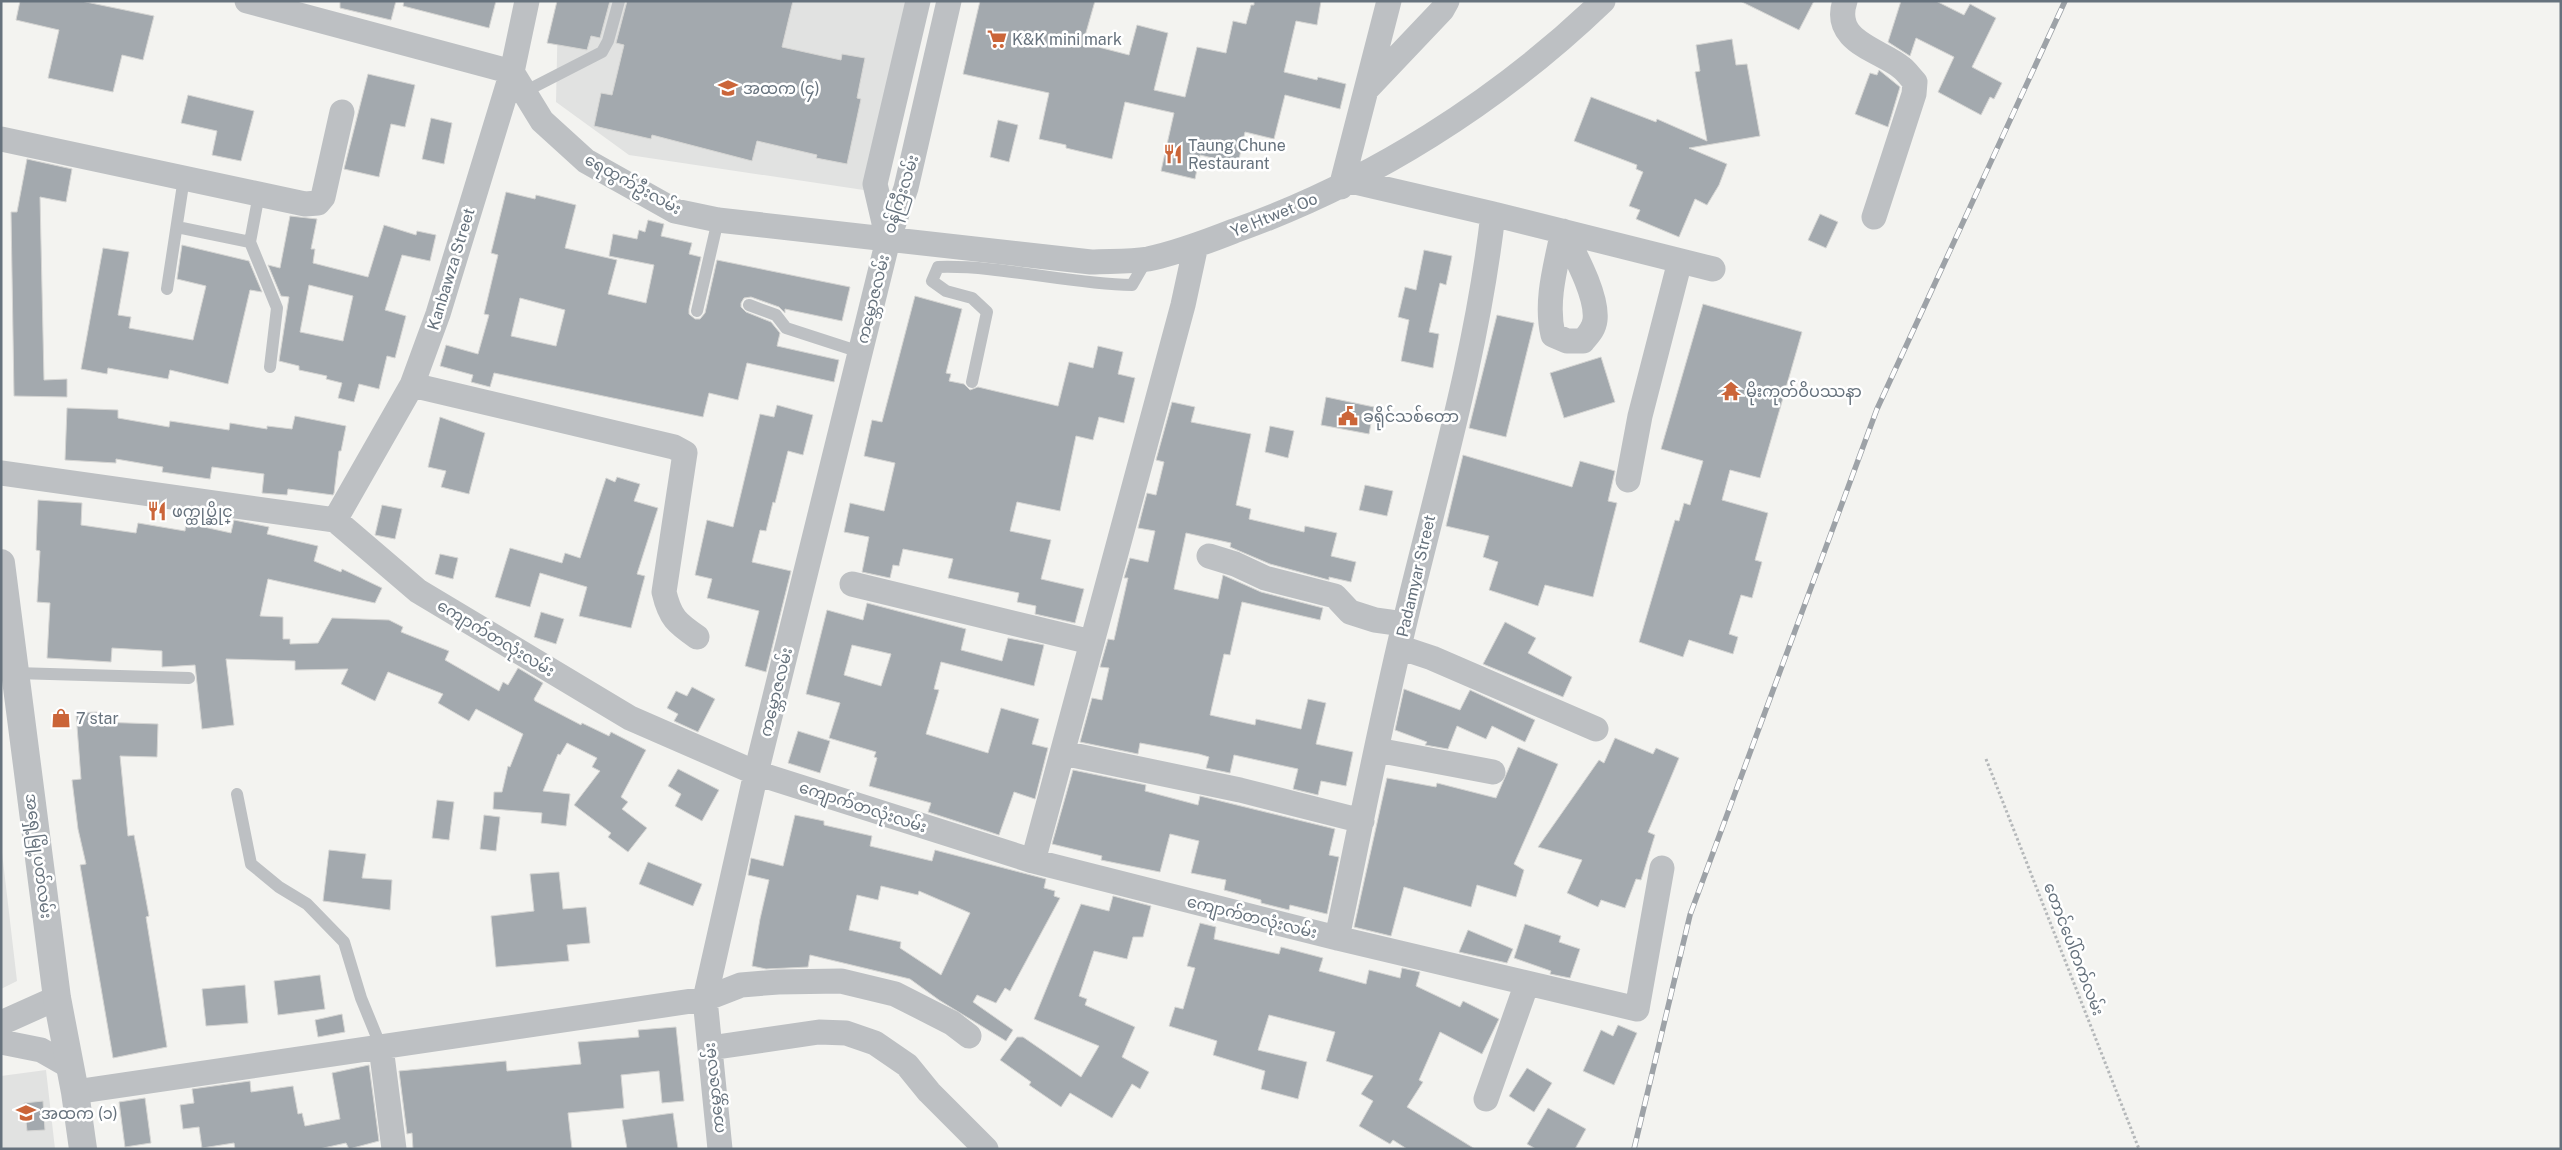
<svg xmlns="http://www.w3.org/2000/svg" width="2562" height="1150" viewBox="0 0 2562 1150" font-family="'Public Sans','Noto Sans Myanmar',sans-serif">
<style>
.built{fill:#e1e2e1}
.building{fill:#a3a9ae;stroke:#d5d5d3;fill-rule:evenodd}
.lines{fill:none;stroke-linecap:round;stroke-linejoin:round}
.path{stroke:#b5b8ba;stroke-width:3;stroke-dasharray:2.5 2.5;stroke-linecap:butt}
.service{stroke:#bdc0c3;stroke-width:12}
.minor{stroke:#bdc0c3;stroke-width:25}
.tertiary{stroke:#bdc0c3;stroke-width:28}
.rail-casing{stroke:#9da2a7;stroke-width:5.5}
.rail{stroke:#fff;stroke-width:4;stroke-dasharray:11;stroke-linecap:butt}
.labels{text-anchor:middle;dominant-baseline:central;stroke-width:5;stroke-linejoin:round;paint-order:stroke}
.poi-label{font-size:16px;fill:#66727d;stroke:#fff;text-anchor:start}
.street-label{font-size:16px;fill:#66727d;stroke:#fff}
</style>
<rect width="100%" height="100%" fill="#f3f3f0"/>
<!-- built -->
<path class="built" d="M560 1H918L877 192 629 155 556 102 558 11Z
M1 844 17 981 1 989Z
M46 1070 55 1149H1V1076Z"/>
<!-- building -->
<path class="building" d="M20 1H81L154 16 143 60 122 55 113 92 48 78 59 30 16 20Z
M340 1H396L391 20 340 8Z
M404 1H496L489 28 403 6Z
M557 1H610L600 38 591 36 587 50 547 43Z
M627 1H793L782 47 841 60 842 54 865 58 857 98 861 99 847 164 816 158 817 155 757 141 752 161 652 135 651 139 594 126 601 93 612 95 624 45 616 43Z
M980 1H1095L1083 43 1129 55 1137 25 1168 33 1154 90 1185 97 1197 47 1226 53 1233 21 1246 24 1251 5H1254V1H1321L1317 25 1296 21 1284 72 1317 80 1318 77 1346 84 1340 109 1285 95 1274 139 1245 132 1238 164 1200 155 1195 179 1161 171 1174 113 1125 102 1112 159 1066 148V145L1039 139 1049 93 963 74Z
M1740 1H1814L1799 30Z
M1901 1H1936L1964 15 1970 4 1996 18 1972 67 2002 83 1994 99 1990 97 1981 115 1938 92 1954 57 1916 38 1910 56 1888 42Z
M1732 39 1736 65 1747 64 1760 136 1689 148 1727 164 1719 185 1707 205 1695 199 1679 237 1636 219 1640 210 1629 206 1643 172 1636 169 1637 165 1574 141 1591 97 1656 122 1657 119 1707 141 1695 72 1700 71 1696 45Z
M1879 70 1900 87 1888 127 1855 114 1870 73 1877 75Z
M368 74 415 85 405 127 391 124 379 177 344 169Z
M188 95 254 111 241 161 212 155 217 131 181 123Z
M431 118 452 123 444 164 422 159Z
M998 120 1018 125 1009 162 990 157Z
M27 159 72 169 66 202 40 197 44 380 67 379V397L14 396 11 212H17Z
M506 192 535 199 536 195 576 205 565 248 617 260 608 294 646 303 654 265 609 256 613 234 637 239 639 230 645 232 648 220 664 224 661 236 692 243 689 254 701 257 689 309V314L695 319H700L705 313 717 260 850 287 842 321 785 309V313L779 307 751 297 744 298 741 303V307L746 312 771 322 780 333 777 346 839 360 834 382 747 363 738 400 709 393 703 417 494 373 490 387 471 382 473 375 440 366 446 345 478 354 489 315 484 314 498 255 491 253ZM520 298 565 310 556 346 511 336Z
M1820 214 1838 222 1826 248 1808 240Z
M290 216 317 219 311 249H315L313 263 368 277 384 225 416 235 417 231 436 235 430 261 402 255 385 310 406 316 395 358 387 356 379 389 359 384 354 402 338 398 342 383 326 379 327 376 299 370V366L279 361 289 297 281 296 268 265 280 268ZM309 285 353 296 343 341 300 332Z
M182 245 249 261 262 292 250 290 228 384 170 370 168 379 108 368 107 374 81 369 103 248 129 252 118 315 131 317 129 328 193 340 206 286 177 279Z
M1424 250 1452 256 1446 285 1440 283 1429 332 1439 334 1433 368 1401 361 1409 320 1398 317 1405 287 1416 290Z
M915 296 962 309 946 373 951 374 949 381 964 384 970 390 978 387 1058 406 1069 362 1093 368 1098 346 1123 352 1118 374 1135 378 1124 423 1099 417 1093 440 1076 436 1060 511 1017 502 1010 531 1051 540 1041 579 1084 589 1075 623 1035 614 1036 606 1017 602 1019 593 948 578 953 559 903 549 899 566 893 565 890 578 862 572 869 537 844 532 850 503 884 511 895 463 864 456 872 420 882 422Z
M1703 304 1802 332 1760 478 1730 470 1722 500 1768 513 1755 560 1762 562 1752 598 1741 595 1729 634 1738 637 1733 654 1689 640 1683 657 1639 642 1675 520 1679 521 1684 503 1690 505 1703 461 1661 449Z
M1497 315 1534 323 1506 437 1469 428Z
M1601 357 1615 402 1564 418 1550 373Z
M1326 397 1374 407 1369 434 1321 425Z
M1172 402 1195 407 1191 422 1251 434 1236 505 1251 509 1249 519 1304 532 1305 526 1337 533 1331 556 1356 562 1351 582 1329 577V580L1270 564 1230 547 1231 543 1186 533 1174 589 1218 599 1223 575 1261 592 1323 608 1320 620 1242 602 1230 655 1224 654 1210 715 1255 725 1256 719 1301 729 1308 699 1326 703 1316 744 1353 752 1346 786 1321 781 1318 795 1293 789 1298 769 1234 755 1230 773 1206 768 1209 757 1199 754 1140 743 1138 754 1080 742 1092 698 1102 700 1109 668 1100 667 1108 639 1114 640 1128 578H1124L1130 558 1148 562 1155 531 1138 528 1147 493 1156 495 1164 462 1156 460Z
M777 405 813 415 803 455 788 451 775 503 773 502 766 531 760 530 752 562 791 571 766 672 745 666 759 611 707 598 712 579 695 575 707 520 733 527 760 414 774 417Z
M67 408 118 410V418L169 427 170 421 229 430 230 423 267 429V426L292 429 295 416 346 426 341 451H339L334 493 333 495 288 489 287 495 262 493 264 474 212 467 210 479 162 472 163 467 116 459V463L65 460Z
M440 417 485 433 469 494 441 487 446 471 428 467Z
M1270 426 1294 431 1288 458 1265 452Z
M1463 455 1572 487 1580 461 1615 471 1608 501 1617 503 1593 597 1545 585 1538 606 1489 590 1498 562 1483 557 1489 536 1446 526Z
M617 477 640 484 634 501 658 508 637 574 645 576 631 628 579 616 587 587 540 573 530 607 495 597 510 548 562 563 565 553 580 558 606 478 615 482Z
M1365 485 1393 491 1387 516 1359 510Z
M38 500 82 503 81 525 136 533 138 523 185 531 186 523 231 533 234 520 269 527 267 534 318 546 314 561 341 572 342 569 382 588 375 603 268 579 260 616 283 617V639H290V644L318 643 332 618 389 620 403 627 401 632 449 651 445 660 499 691 503 682 508 685 518 668 543 683 534 699 535 701 581 725 582 723 609 736 611 732 646 750 621 797 628 802 622 809 647 828 628 852 608 837 611 833 574 805 600 771 592 767 597 758 567 743 560 755 558 754 543 791 570 794 566 826 541 823 542 813 493 809 494 792H502L508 766 510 767 523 734 476 709 469 721 438 703 443 694 388 672 375 701 341 684 348 669 295 670V661L226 659 234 725 202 729 195 665 162 667V651L112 648 111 662 47 658 50 603 37 602 40 551 36 550Z
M382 505 402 509 395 539 375 535Z
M440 554 458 558 453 579 435 574Z
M867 603 966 629 961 650 1002 661 1008 638 1044 645 1034 686 941 662 934 689 939 690 926 734 988 753 1001 708 1039 719 1032 744 1048 748 1035 799 1014 792 999 835 928 812 931 803 869 786 877 758 874 757 876 752 829 738 840 703 806 694 827 610 863 620ZM852 645 891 654 881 686 844 675Z
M541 612 564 619 556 644 534 637Z
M1505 622 1536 638 1528 653 1572 677 1563 697 1483 664Z
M692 687 715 699 698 732 674 721 678 714 667 708 676 691 687 696Z
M1404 689 1460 710 1470 690 1535 720 1525 742 1492 726 1486 739 1457 726 1448 749 1425 745 1427 742 1395 730Z
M97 712 98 722 158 724 157 757 120 756 128 836 134 835 149 916 146 917 167 1047 113 1058 80 865 86 864 78 829 72 780 81 779 76 713Z
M798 731 830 741 820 773 788 763Z
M1615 738 1653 754 1656 748 1679 758 1648 832 1655 835 1641 880 1636 879 1625 908 1601 900 1598 907 1567 893 1582 860 1538 847 1599 760 1604 763Z
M1518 747 1558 764 1514 864 1524 870 1516 897 1477 885 1471 907 1404 887 1391 936 1354 927 1387 778 1436 787 1437 783 1496 798Z
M678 769 719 790 702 821 675 806 681 794 668 786Z
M1073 770 1146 785 1145 791 1198 805 1200 796 1335 829 1329 855 1339 857 1327 914 1290 905 1289 910 1261 903V900L1224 890 1226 880 1191 873 1199 841 1170 834 1160 872 1101 860 1102 856 1052 844Z
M437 800 454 802 449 840 432 838Z
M484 815 500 817 496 851 480 849Z
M795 815 824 821V825L872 836 870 846 932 861 935 850 1046 879 1044 888 1055 891 1054 896 1060 898 1010 991 1005 988 996 1003 977 995 973 1002 1013 1030 1006 1041 939 1000 910 979 810 955 808 967 766 969 752 966 760 919 769 880 748 875 751 858 783 866ZM881 886 918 895 919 891 970 913 941 975 900 948 901 942 849 930 857 895 878 900Z
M329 850 366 854 362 878 392 880 390 910 323 901Z
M648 862 702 884 693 906 639 884Z
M559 872 563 909 586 907 590 943 567 945 569 961 496 967 491 916 534 911 530 874Z
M1113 896 1151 906 1143 937H1133L1127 959 1094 951 1079 996 1087 999 1085 1005 1135 1027 1122 1057 1149 1072 1140 1089 1132 1084 1112 1118 1070 1093 1061 1107 1029 1085 1031 1082 1000 1060 1017 1037H1023L1081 1077 1099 1046 1034 1019 1081 904 1109 911Z
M1200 923 1216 927 1214 939 1279 954 1281 947 1323 958 1319 971 1366 984 1369 970 1400 978 1402 968 1420 972 1416 986 1460 1007 1463 1001 1499 1019 1482 1054 1440 1032 1419 1080 1423 1082 1407 1107 1475 1149H1407L1393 1140 1390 1144 1359 1126 1373 1101 1361 1094 1373 1076 1326 1061 1335 1032 1269 1015 1258 1050 1307 1062 1298 1099 1261 1089 1265 1071 1213 1055 1217 1041 1169 1026 1175 1007 1183 1009 1195 968 1187 966Z
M1525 924 1561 936 1559 942 1580 949 1570 978 1550 974 1551 971 1514 958Z
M1468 930 1513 949 1507 963 1459 952Z
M320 975 325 1009 278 1015 274 981Z
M245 985 248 1023 206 1026 202 989Z
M342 1014 345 1032 318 1037 315 1020Z
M1618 1025 1637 1033 1614 1085 1583 1071 1601 1030 1613 1036Z
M676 1027 684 1101 662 1103 659 1071 621 1075 624 1108 568 1113 572 1149H413L412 1133 407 1134 399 1071 506 1061 507 1071 581 1064 578 1042 639 1037 638 1030Z
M369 1065 379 1141 349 1149 346 1143 319 1149H235L234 1143 202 1148 199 1127 183 1129 180 1105 194 1103 192 1089 250 1081 251 1092 293 1086 298 1114 302 1113 305 1126 340 1119 332 1073Z
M1527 1068 1552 1083 1534 1112 1509 1096Z
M145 1098 151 1143 125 1147 119 1102Z
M43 1101 45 1130 27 1131 24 1103Z
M1548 1108 1586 1129 1575 1149H1536L1527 1144Z
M673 1113 678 1149H627L622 1120Z"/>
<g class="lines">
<!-- path -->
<path class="path" d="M1986 759 2139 1149"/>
<!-- service -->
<path class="service" d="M526 91 602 52 608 41 619 1
M259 194 250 242 277 308 270 367
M177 227 250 242
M167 289 184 178
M749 305 776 315 786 328 860 352
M697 311 718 220
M972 382 987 312 972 298 946 291 932 281 938 267C1002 265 1067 284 1132 285L1147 259
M15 673 189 678
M237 794 251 864 279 887 307 904 344 942 361 998 381 1047"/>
<!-- minor -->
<path class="minor" d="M247 1 512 72 542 121 586 161 675 211 718 220 1091 262C1110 261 1130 262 1148 259 1177 253 1206 242 1234 231 1370 183 1499 101 1603 1
M1845 1C1831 42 1881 50 1902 68 1907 72 1911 78 1915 82L1914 94 1874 217
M1367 89 1442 10 1447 1
M1 139 305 204 318 203 323 197 342 112
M1351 181 1493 214 1713 269
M1341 187 1389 1
M1563 231C1574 253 1598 296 1595 320 1594 329 1589 334 1583 341H1567L1553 335C1545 301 1556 265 1563 231Z
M888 240 875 184 918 1
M412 385 674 447 685 453 664 592C670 618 677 623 697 637
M1 473 335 520 418 591 630 718 756 773 1033 861 1337 938 1637 1009 1662 868
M1628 480 1640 416 1680 261
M335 520 412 385 438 314 512 72 527 1
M1209 556 1235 564 1265 578 1335 596 1350 612 1375 620 1404 624
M852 584 1091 642
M1399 647 1432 658 1596 729
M1377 750 1493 772
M1063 753 1240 790 1362 821
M1033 861 1183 305 1196 245
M1337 938C1360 829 1381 718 1408 609 1440 478 1478 347 1493 214
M1 1023 57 998
M1 1042 41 1050 69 1066
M381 1047 394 1149
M710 1048 819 1032 846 1033 875 1043 907 1065 929 1092 986 1149
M75 1092 705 999 741 985 778 982 841 981 895 994 952 1023 969 1036
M1486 1099 1527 983
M720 1149 705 999 756 773 888 240 906 188 949 1"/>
<!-- tertiary -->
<path class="tertiary" d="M1 563 57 998 75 1092 83 1149"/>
<defs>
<path id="rail" d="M1634 1149 1690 915 1877 409 2065 1"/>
</defs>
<!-- rail casing -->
<use href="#rail" class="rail-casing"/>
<!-- rail -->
<use href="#rail" class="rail"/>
</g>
<!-- icons -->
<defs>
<symbol id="supermarket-bare" viewBox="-9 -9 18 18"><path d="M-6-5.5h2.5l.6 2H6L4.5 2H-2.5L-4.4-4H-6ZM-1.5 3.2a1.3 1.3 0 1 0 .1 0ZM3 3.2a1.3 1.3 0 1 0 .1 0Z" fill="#cb6539" stroke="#fff" stroke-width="2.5" paint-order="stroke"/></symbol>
<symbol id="school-bare" viewBox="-9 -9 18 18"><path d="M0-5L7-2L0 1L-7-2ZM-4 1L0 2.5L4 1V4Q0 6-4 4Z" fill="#cb6539" stroke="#fff" stroke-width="2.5" paint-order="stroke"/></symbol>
<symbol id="restaurant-bare" viewBox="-9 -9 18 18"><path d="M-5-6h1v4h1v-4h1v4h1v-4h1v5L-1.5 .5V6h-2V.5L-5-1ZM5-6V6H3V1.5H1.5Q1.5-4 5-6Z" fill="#cb6539" stroke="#fff" stroke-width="2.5" paint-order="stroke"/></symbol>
<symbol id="temple-bare" viewBox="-9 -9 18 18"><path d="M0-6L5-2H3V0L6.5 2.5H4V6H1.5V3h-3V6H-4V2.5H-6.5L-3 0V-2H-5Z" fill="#cb6539" stroke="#fff" stroke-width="2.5" paint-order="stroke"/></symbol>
<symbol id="civic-bare" viewBox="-9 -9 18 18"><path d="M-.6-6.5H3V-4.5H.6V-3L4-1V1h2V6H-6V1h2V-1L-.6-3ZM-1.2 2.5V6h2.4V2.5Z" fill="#cb6539" stroke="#fff" stroke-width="2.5" paint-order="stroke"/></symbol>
<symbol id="shop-bare" viewBox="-9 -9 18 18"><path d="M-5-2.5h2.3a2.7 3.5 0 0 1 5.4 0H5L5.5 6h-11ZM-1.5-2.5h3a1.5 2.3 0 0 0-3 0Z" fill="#cb6539" stroke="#fff" stroke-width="2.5" paint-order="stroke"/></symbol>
</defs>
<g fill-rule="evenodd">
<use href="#supermarket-bare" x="983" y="25" width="28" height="28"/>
<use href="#school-bare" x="714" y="74" width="28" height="28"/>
<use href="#restaurant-bare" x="1159" y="140" width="28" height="28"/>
<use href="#temple-bare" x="1717" y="377" width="28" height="28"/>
<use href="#civic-bare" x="1334" y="402" width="28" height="28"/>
<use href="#restaurant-bare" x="143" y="497" width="28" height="28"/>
<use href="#shop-bare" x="47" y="704" width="28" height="28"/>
<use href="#school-bare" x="12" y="1099" width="28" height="28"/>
</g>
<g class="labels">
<!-- poi labels -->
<g class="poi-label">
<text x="1012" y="39">K&amp;K mini mark</text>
<text x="743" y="88">အထက (၄)</text>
<text x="1188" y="145">Taung Chune<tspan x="1188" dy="18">Restaurant</tspan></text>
<text x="1746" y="391">မိုးကုတ်ဝိပဿနာ</text>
<text x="1363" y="416">ခရိုင်သစ်တော</text>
<text x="172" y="511">ဖက္ထုပ္ဆိုင္</text>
<text x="76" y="718">7 star</text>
<text x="41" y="1113">အထက (၁)</text>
</g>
<!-- street labels -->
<g class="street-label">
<text transform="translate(633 184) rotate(29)">ရေထွက်ဦးလမ်း</text>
<text transform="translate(901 194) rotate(-72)">ဝန်ကြီးလမ်း</text>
<text transform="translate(1274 215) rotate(-22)">Ye Htwet Oo</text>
<text transform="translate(451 269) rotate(-73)">Kanbawza Street</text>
<text transform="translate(873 299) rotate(-76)">ကမ္ဘောဇလမ်း</text>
<text transform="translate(1416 576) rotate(-77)">Padamyar Street</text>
<text transform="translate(496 638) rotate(31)">ကျောက်တလုံးလမ်း</text>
<text transform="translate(776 692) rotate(-76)">ကမ္ဘောဇလမ်း</text>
<text transform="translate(863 807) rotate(18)">ကျောက်တလုံးလမ်း</text>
<text transform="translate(39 856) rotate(83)">အရှေ့မြို့ပတ်လမ်း</text>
<text transform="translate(1252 917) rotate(14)">ကျောက်တလုံးလမ်း</text>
<text transform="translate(2074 949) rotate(69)">တောင်ပေါ်တက်လမ်း</text>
<text transform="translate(714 1088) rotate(-96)">ကမ္ဘောဇလမ်း</text>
</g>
</g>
<!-- border -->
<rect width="2562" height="1150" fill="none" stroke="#66727d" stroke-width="5"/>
</svg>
